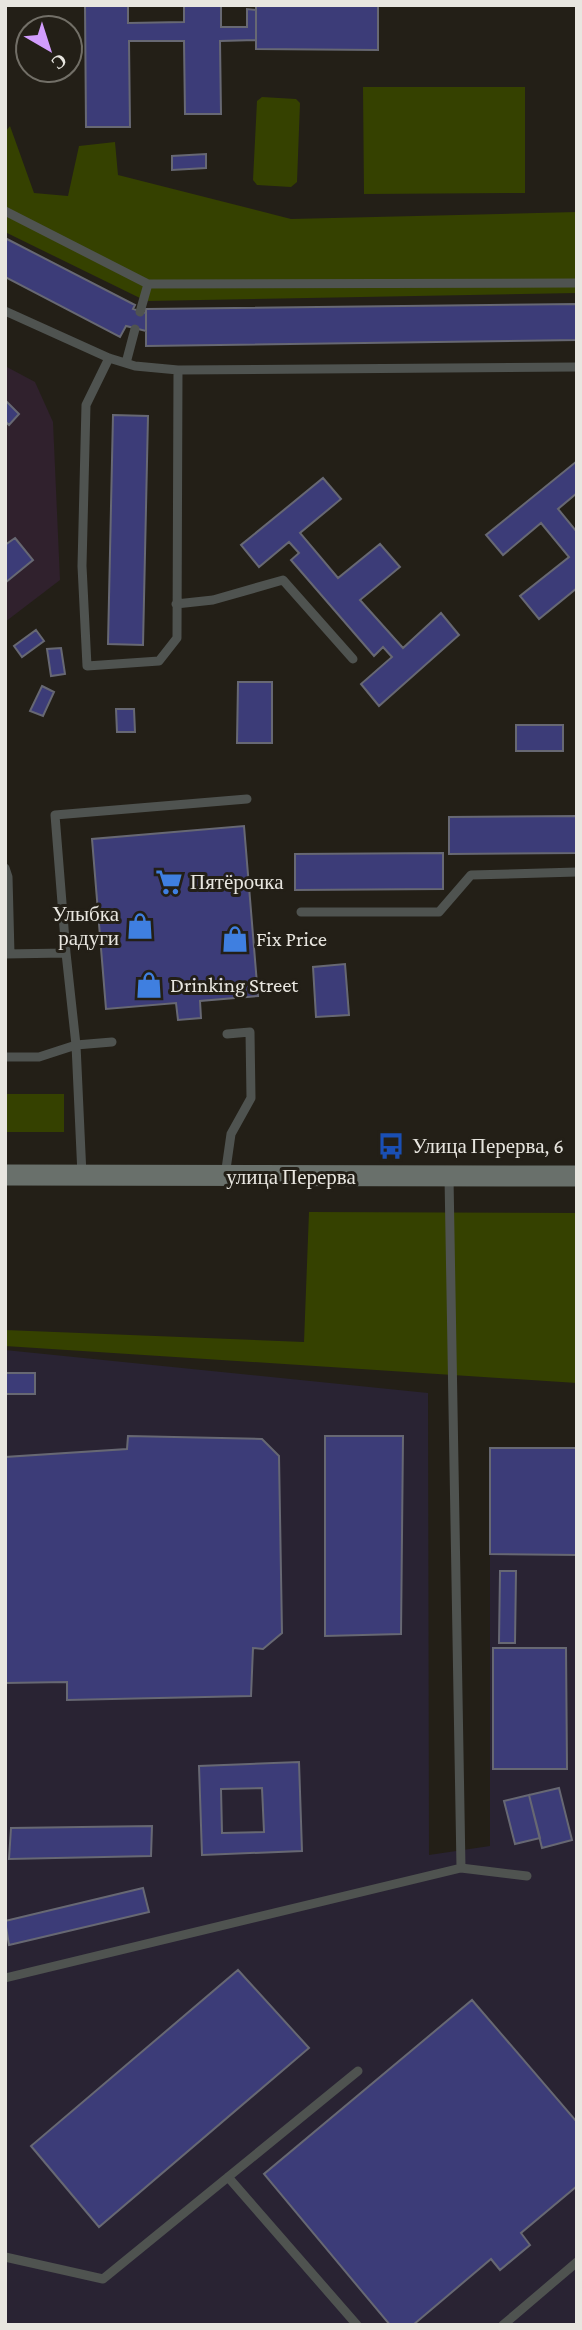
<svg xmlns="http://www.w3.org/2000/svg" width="582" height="2330" viewBox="0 0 582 2330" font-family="'Crimson Pro',serif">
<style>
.industrial{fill:#292333}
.education{fill:#30212d}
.green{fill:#354100}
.building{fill:#3c3c78;stroke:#676873;stroke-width:2;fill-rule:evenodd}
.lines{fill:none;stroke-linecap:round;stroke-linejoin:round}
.lane{stroke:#4f5350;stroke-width:9}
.secondary{stroke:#69706b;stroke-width:21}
.labels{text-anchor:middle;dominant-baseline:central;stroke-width:6;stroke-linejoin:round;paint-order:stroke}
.poi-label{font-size:21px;fill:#e8e6e0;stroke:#231f17;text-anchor:start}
.street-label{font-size:21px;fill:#e8e6e0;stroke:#231f17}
</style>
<rect width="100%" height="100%" fill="#231f17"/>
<!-- industrial -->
<path class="industrial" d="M5 1350 428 1393 429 1855 490 1846V1448H577V2325H5Z"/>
<!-- education -->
<path class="education" d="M5 366 35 382 53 422 60 580 5 622Z"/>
<!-- green -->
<path class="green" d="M363 87H525V193L364 194Z
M262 97 296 99 300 103 297 182 291 187 257 185 253 180 257 101Z
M10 126 34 193 68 196 79 146 115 142 118 175 291 219 577 212V293L146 301 5 232V132Z
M5 1094H64V1132H5Z
M309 1212 577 1213V1383L5 1346V1330L304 1342Z"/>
<!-- building -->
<path class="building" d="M85 5H128V23L184 22V5H221V27H247V9L256 10V40L220 41 221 114H185L184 41H129L130 127H86Z
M256 5H378V50L256 49Z
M206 154V168L172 170V156Z
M5 238 135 305 133 309 146 313V331L126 326 120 337 5 277Z
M577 304V340L146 346V309Z
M5 400 19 414 9 425 5 421Z
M113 415 148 416 143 645 108 644Z
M577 461V493L558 509 577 532V588L539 619 520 596 569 557 541 523 503 555 486 535Z
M323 478 341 499 300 533 338 578 380 544 400 567 360 600 403 648 441 613 459 635 379 706 361 684 392 657 383 647 374 656 291 560 299 553 289 542 259 567 241 545Z
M15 538 33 560 5 583V545Z
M36 630 44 641 22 657 14 646Z
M61 648 65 674 51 676 47 649Z
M238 682H272V743H237Z
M42 686 54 692 43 716 30 711Z
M116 709H134L135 732H117Z
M516 725H563V751H516Z
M577 816V853L449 854V817Z
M244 826 258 996 200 1001 201 1018 178 1020 176 1003 106 1009 92 839Z
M443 853V889L295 890V854Z
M345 964 349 1015 316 1017 313 967Z
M5 1373H35V1394H5Z
M128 1436 262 1439 279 1456 282 1633 263 1649 253 1648 251 1696 67 1700V1682L5 1683V1457L127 1449Z
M325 1436H403L401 1634 325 1636Z
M490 1448H577V1555L490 1554Z
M500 1571H516L515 1643H499Z
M493 1648H566L567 1769H493Z
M299 1762 302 1851 202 1855 199 1766ZM262 1788 264 1832 222 1833 221 1789Z
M559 1788 572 1840 542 1848 529 1795Z
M529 1795 540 1838 515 1844 504 1801Z
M152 1826 151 1856 9 1859 11 1828Z
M143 1888 149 1912 9 1945 5 1921Z
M238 1970 309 2048 99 2227 31 2146Z
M472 2000 577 2122V2186L521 2233 530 2245 500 2270 491 2259 413 2325H390L264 2174Z"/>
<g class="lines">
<!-- lane -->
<path class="lane" d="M5 211 148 284 140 312
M148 284 577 283
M5 311 109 358 135 366 178 370 577 367
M109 358 86 405 82 566 87 666 159 661 177 638 178 370
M126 363 135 329
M176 604 213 600 283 580 353 659
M5 868 8 877 10 954
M301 912H439L471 875 577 872
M66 953 55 815 247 799
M5 954 66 953 76 1045 82 1175
M5 1057H39L76 1045 112 1042
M225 1176 231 1134 251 1098 250 1032 227 1034
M449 1177 461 1868 527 1876
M5 1978 461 1868
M228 2177 357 2325
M5 2257 103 2279 358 2071
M503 2325 577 2262"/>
<!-- secondary -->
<path class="secondary" d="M5 1175 577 1176"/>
</g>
<!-- icons -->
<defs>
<symbol id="supermarket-bare" viewBox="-9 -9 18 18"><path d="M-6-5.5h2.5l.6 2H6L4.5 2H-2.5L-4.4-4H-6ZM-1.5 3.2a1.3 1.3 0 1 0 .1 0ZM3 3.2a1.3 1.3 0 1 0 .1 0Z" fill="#3f7fe0" stroke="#231f17" stroke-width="2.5" paint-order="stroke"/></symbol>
<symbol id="shop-bare" viewBox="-9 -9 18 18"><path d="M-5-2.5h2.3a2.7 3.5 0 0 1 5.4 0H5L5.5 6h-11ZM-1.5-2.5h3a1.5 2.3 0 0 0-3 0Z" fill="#3f7fe0" stroke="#231f17" stroke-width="2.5" paint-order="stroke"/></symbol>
<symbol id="bus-bare" viewBox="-9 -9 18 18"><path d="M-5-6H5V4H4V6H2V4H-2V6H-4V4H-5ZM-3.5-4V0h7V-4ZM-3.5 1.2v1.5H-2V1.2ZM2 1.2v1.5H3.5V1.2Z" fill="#1a4fb4" stroke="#231f17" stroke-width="2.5" paint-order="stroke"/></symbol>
</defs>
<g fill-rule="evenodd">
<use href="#supermarket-bare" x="150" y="863" width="38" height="38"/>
<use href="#shop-bare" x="121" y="907" width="38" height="38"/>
<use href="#shop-bare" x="216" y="920" width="38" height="38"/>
<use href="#shop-bare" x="130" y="966" width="38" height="38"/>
<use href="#bus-bare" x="372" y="1127" width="38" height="38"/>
</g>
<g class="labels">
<!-- poi labels -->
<g class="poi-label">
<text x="190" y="882">Пятёрочка</text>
<text x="119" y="914" text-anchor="end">Улыбка<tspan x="119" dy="24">радуги</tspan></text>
<text x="256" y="939">Fix Price</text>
<text x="170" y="985">Drinking Street</text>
<text x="412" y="1146">Улица Перерва, 6</text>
</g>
<!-- street labels -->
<g class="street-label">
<text x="291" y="1177">улица Перерва</text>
</g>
</g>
<!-- border -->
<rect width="582" height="2330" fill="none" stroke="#e8e6e0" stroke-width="14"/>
<!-- north arrow -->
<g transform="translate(49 49) rotate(141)"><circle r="33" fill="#231f17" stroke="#726f67" stroke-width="2"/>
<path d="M0-5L12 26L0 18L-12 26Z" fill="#d29dfd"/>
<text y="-10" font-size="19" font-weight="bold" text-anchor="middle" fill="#e8e6e0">С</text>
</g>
</svg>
